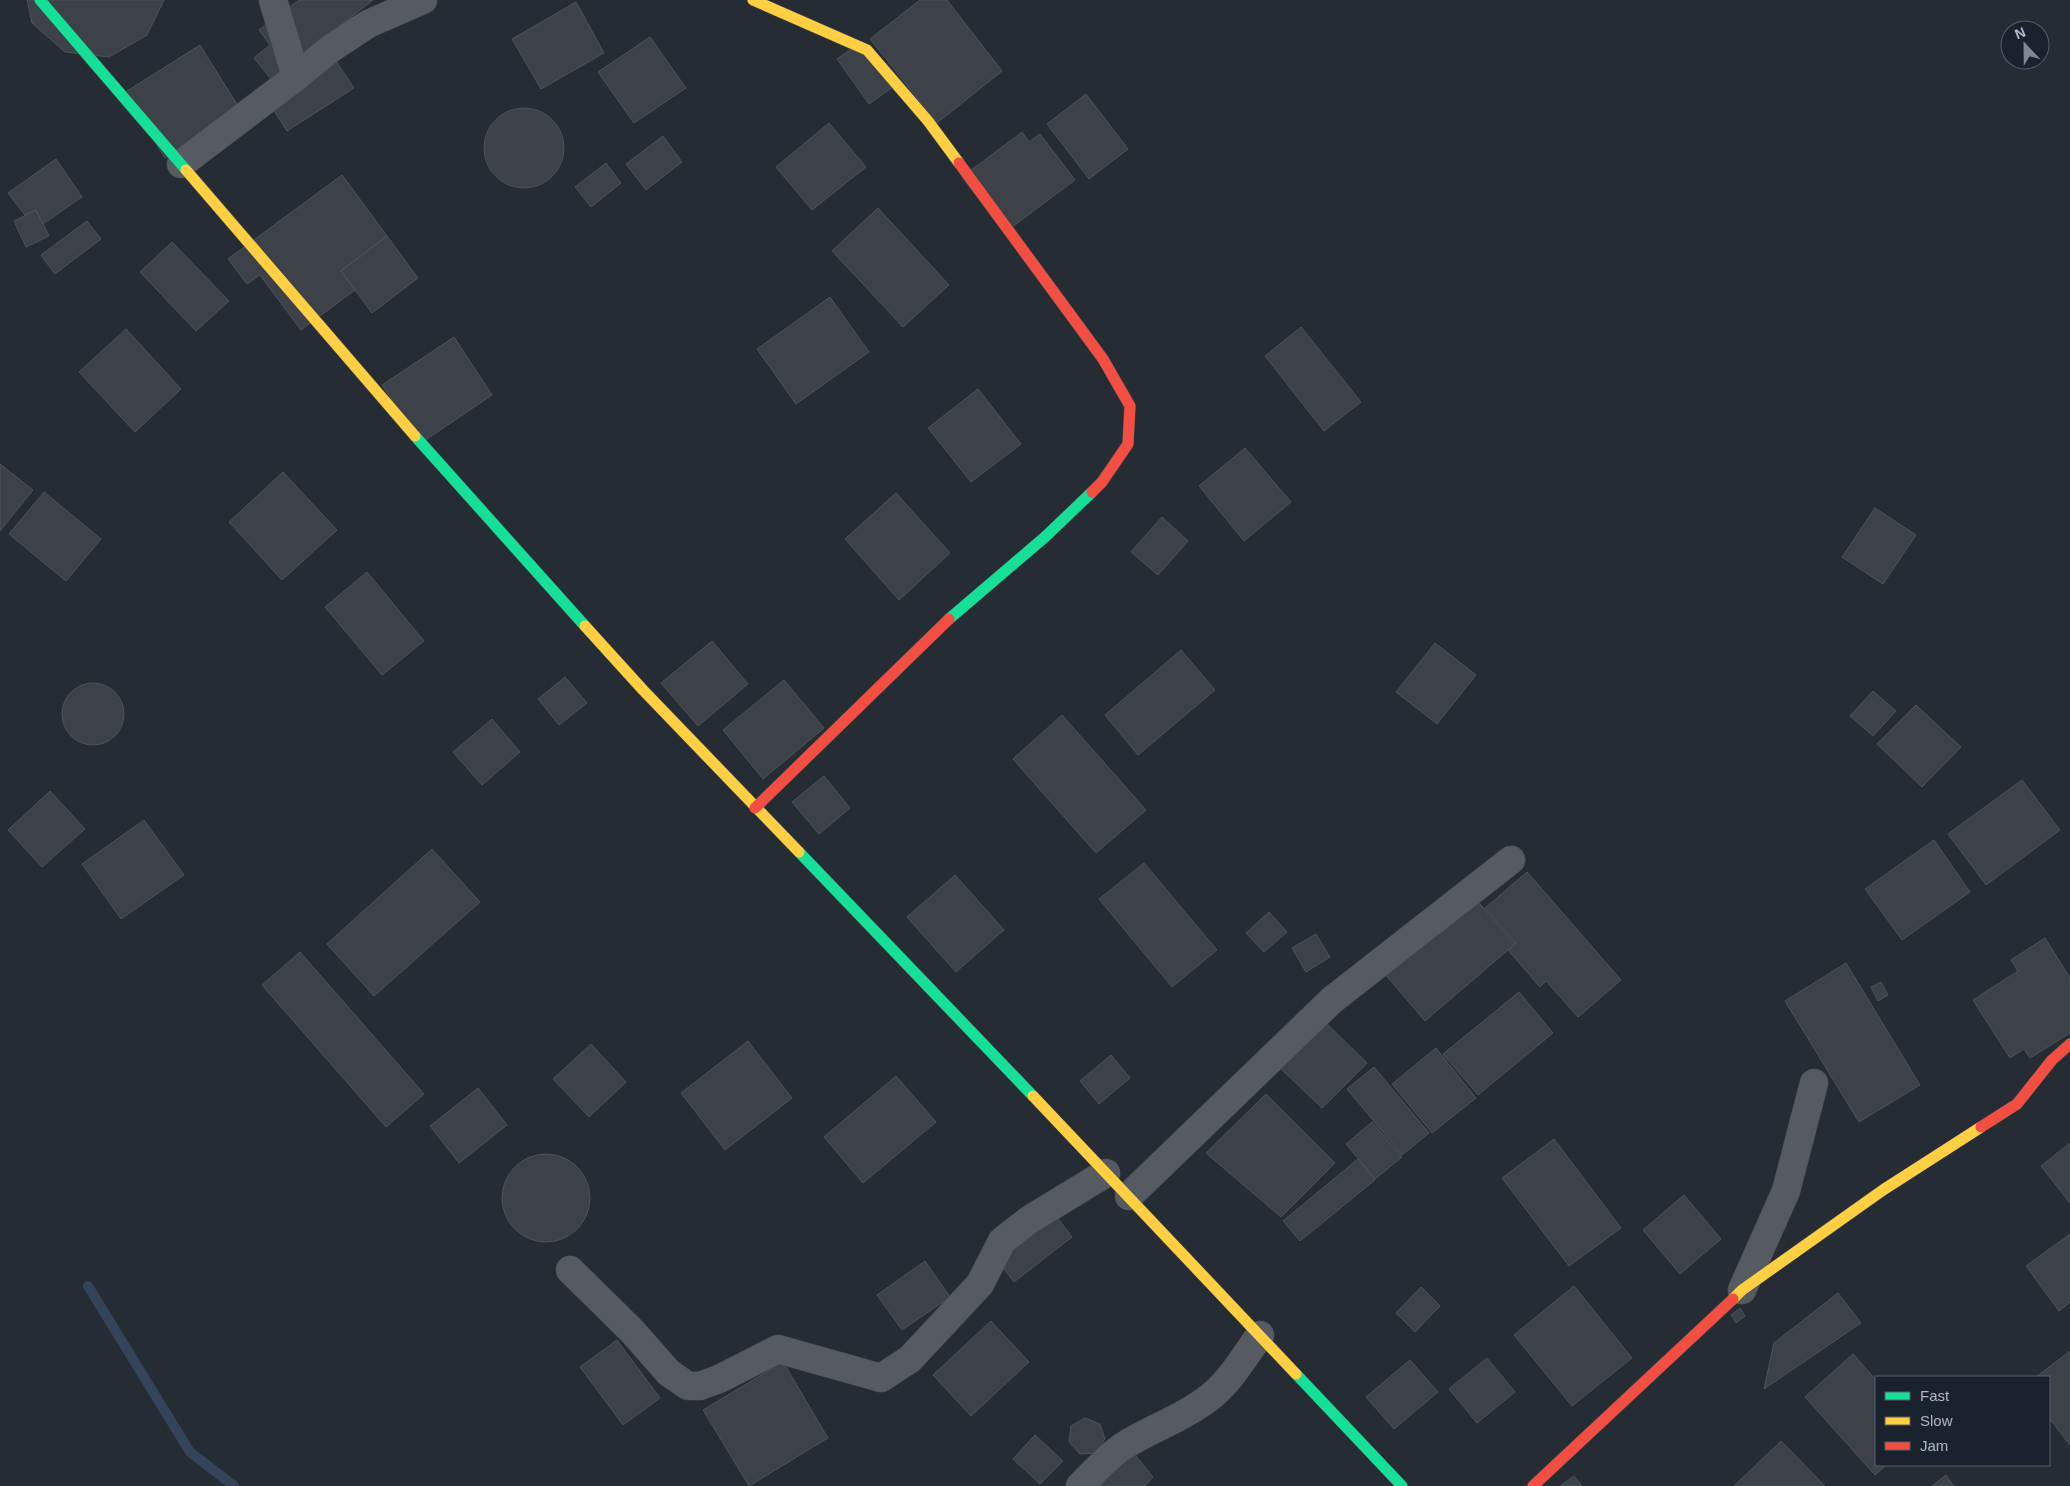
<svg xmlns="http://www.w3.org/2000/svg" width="2070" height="1486" viewBox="0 0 2070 1486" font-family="Helvetica,sans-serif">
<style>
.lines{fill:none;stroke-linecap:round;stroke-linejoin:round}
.stream{stroke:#34455b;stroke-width:10}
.building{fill:#3d4248;stroke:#4e535b}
.street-casing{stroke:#44484e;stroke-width:29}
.fast-casing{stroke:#44484e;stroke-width:12}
.slow-casing{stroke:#44484e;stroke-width:12}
.jam-casing{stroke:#44484e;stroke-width:12}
.street{stroke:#565a61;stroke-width:28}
.fast{stroke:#16e098;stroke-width:11}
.slow{stroke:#ffcf43;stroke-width:11}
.jam{stroke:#f24e42;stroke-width:11}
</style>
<rect width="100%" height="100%" fill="#262c33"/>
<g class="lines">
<!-- stream -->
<path class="stream" d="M88 1286 190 1452 234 1486"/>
</g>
<!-- building -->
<path class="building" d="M27 0H164L147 35 109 57 65 52 32 23Z
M299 0H373L271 79 254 58 270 45 259 30Z
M920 0H947L1002 71 937 123 870 39Z
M576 2 604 53 541 89 512 39Z
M650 37 686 88 634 123 598 72Z
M862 41 894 86 869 104 837 59Z
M200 45 241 111 165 158 124 93Z
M332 55 354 88 287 131 266 98Z
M1086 94 1128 149 1089 179 1047 124Z
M484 148a40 40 0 1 1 80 0a40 40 0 1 1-80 0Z
M829 123 866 167 812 210 776 167Z
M1022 132 1029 142 1040 134 1075 180 1004 233 962 177Z
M663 136 682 162 646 190 626 164Z
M56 159 82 197 43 224 36 210 25 215 8 193Z
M606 163 621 183 591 207 575 187Z
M342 175 387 236 341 271 355 290 301 330 260 275 247 284 228 259Z
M878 208 949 285 903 327 832 251Z
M36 210 49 236 26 247 14 221Z
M87 221 101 239 55 274 41 255Z
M387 236 418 278 372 313 341 271Z
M172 242 229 301 196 331 140 272Z
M830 297 869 352 796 404 757 349Z
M1301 327 1361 402 1324 431 1265 356Z
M126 329 181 389 135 432 79 372Z
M454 337 492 395 421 443 382 385Z
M978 389 1021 444 971 482 928 428Z
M1245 448 1291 502 1244 541 1199 486Z
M0 464 33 490 0 531Z
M283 472 337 530 282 580 229 522Z
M44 492 101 539 66 581 9 534Z
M896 493 950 553 899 600 845 539Z
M1875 508 1916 535 1883 584 1842 557Z
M1162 517 1188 541 1158 575 1131 552Z
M367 572 424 641 382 675 325 607Z
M712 641 748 684 698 726 661 683Z
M1435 643 1476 675 1437 724 1396 692Z
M1181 650 1215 690 1138 755 1105 715Z
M565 677 587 703 559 725 538 699Z
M784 680 824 728 763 779 723 730Z
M62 714a31 31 0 1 1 62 0a31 31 0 1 1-62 0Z
M1873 691 1896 711 1873 736 1850 716Z
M1916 705 1961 747 1922 787 1877 744Z
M1062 715 1146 810 1096 853 1013 759Z
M492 719 520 752 482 785 453 752Z
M824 776 850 808 819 834 792 802Z
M2022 780 2060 830 1986 885 1948 834Z
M50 791 85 829 42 867 8 830Z
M144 820 184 875 121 919 82 864Z
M1934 840 1970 892 1902 940 1865 889Z
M432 849 480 902 374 996 327 944Z
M1144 863 1217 950 1172 987 1099 899Z
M1527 872 1621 980 1578 1017 1546 981 1540 987 1508 950 1516 943 1485 908Z
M955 875 1004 930 956 972 907 917Z
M1473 896 1515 944 1425 1021 1384 973Z
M1269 912 1287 932 1264 952 1246 933Z
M1316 934 1330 957 1306 972 1292 948Z
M2045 938 2070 978V1033L2030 1058 2024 1049 2010 1058 1973 1000 2018 971 2011 960Z
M300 952 424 1094 386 1127 262 985Z
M1846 963 1920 1085 1859 1122 1785 1001Z
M1881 982 1888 995 1878 1001 1871 987Z
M1519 992 1553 1033 1478 1095 1443 1054Z
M1323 1020 1367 1063 1322 1108 1278 1066Z
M748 1041 792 1098 725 1150 681 1093Z
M591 1044 626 1082 589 1117 553 1079Z
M1436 1048 1476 1098 1432 1133 1392 1084Z
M1111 1055 1130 1078 1099 1104 1080 1081Z
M1374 1067 1429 1133 1402 1155 1347 1089Z
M896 1076 936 1122 863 1183 824 1137Z
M478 1088 507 1125 459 1163 430 1126Z
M1266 1094 1335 1163 1281 1217 1206 1153Z
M1372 1122 1402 1157 1375 1179 1346 1144Z
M1554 1139 1621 1228 1569 1266 1502 1178Z
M2070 1143V1203L2041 1166Z
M502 1198a44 44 0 1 1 88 0a44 44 0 1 1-88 0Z
M1358 1159 1375 1180 1300 1241 1283 1221Z
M1684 1195 1721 1239 1680 1274 1643 1230Z
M1053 1212 1072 1237 1014 1282 995 1257Z
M2070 1234V1302L2059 1311 2026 1266Z
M925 1261 950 1297 902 1330 877 1295Z
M1574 1286 1632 1358 1572 1406 1514 1335Z
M1421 1287 1440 1306 1415 1332 1396 1313Z
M1838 1293 1861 1323 1764 1389 1774 1343Z
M1740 1308 1745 1316 1736 1323 1731 1315Z
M991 1321 1029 1362 971 1416 933 1375Z
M617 1340 660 1398 623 1425 580 1367Z
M2070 1351V1445L2049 1418V1377H2036Z
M1853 1354 1876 1380V1465H1886L1875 1475 1805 1397Z
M1487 1358 1515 1392 1477 1423 1449 1389Z
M1410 1360 1438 1392 1394 1429 1366 1397Z
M783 1362 828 1438 749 1486 703 1410Z
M1085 1418 1100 1424 1105 1439 1096 1453 1080 1454 1069 1442 1071 1426Z
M1035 1435 1063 1461 1040 1484 1013 1459Z
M1781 1441 1825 1486H1734Z
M1132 1451 1153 1477 1145 1486H1091Z
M1946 1475 1954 1486H1932Z
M1574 1476 1582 1486H1560Z"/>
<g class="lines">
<defs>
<path id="street" d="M273 0 296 77
M181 164 296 77 330 49 368 24 423 0
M1129 1196 1332 1000 1511 860
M570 1270 632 1331 669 1373 688 1386H700L719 1379 778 1349 881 1378 910 1359 980 1284 1002 1241 1029 1220 1106 1173
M1742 1290 1786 1191 1814 1083
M1080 1486C1094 1472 1109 1455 1125 1445 1152 1428 1181 1419 1206 1400 1229 1384 1244 1357 1260 1335"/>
<path id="fast" d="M40 0 186 170
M415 436 585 626
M949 619 1045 537 1092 492
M799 852 1033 1096
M1296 1374 1402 1486"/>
<path id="slow" d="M753 0 867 50 928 121 959 163
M186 170 415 436
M585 626 643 690 799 852
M1033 1096 1296 1374
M1733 1299 1742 1290 1883 1190 1981 1127"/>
<path id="jam" d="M959 163 1103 359 1130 406 1128 444 1102 482 1092 492
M755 808 949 619
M1981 1127 2017 1104 2052 1060 2070 1044
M1533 1486 1733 1299"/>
</defs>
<!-- street casing -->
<use href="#street" class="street-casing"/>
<!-- fast casing -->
<use href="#fast" class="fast-casing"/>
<!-- slow casing -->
<use href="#slow" class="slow-casing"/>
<!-- jam casing -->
<use href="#jam" class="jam-casing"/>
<!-- street -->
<use href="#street" class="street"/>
<!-- fast -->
<use href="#fast" class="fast"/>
<!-- slow -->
<use href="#slow" class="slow"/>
<!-- jam -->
<use href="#jam" class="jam"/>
</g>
<!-- legend -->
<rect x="1875" y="1376" width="175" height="90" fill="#1a232d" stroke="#565f6a"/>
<rect x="1885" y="1392" width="25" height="8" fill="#16e098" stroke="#565f6a"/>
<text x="1920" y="1401" font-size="15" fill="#afb8c5">Fast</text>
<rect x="1885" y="1417" width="25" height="8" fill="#ffcf43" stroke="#565f6a"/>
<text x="1920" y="1426" font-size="15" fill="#afb8c5">Slow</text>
<rect x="1885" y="1442" width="25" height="8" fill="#f24e42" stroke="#565f6a"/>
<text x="1920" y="1451" font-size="15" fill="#afb8c5">Jam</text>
<!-- north arrow -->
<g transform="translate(2025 45) rotate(338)"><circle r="24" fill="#1a232d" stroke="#565f6a"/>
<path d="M0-4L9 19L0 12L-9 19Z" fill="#7f8792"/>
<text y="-8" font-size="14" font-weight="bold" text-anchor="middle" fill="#afb8c5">N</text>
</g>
</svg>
